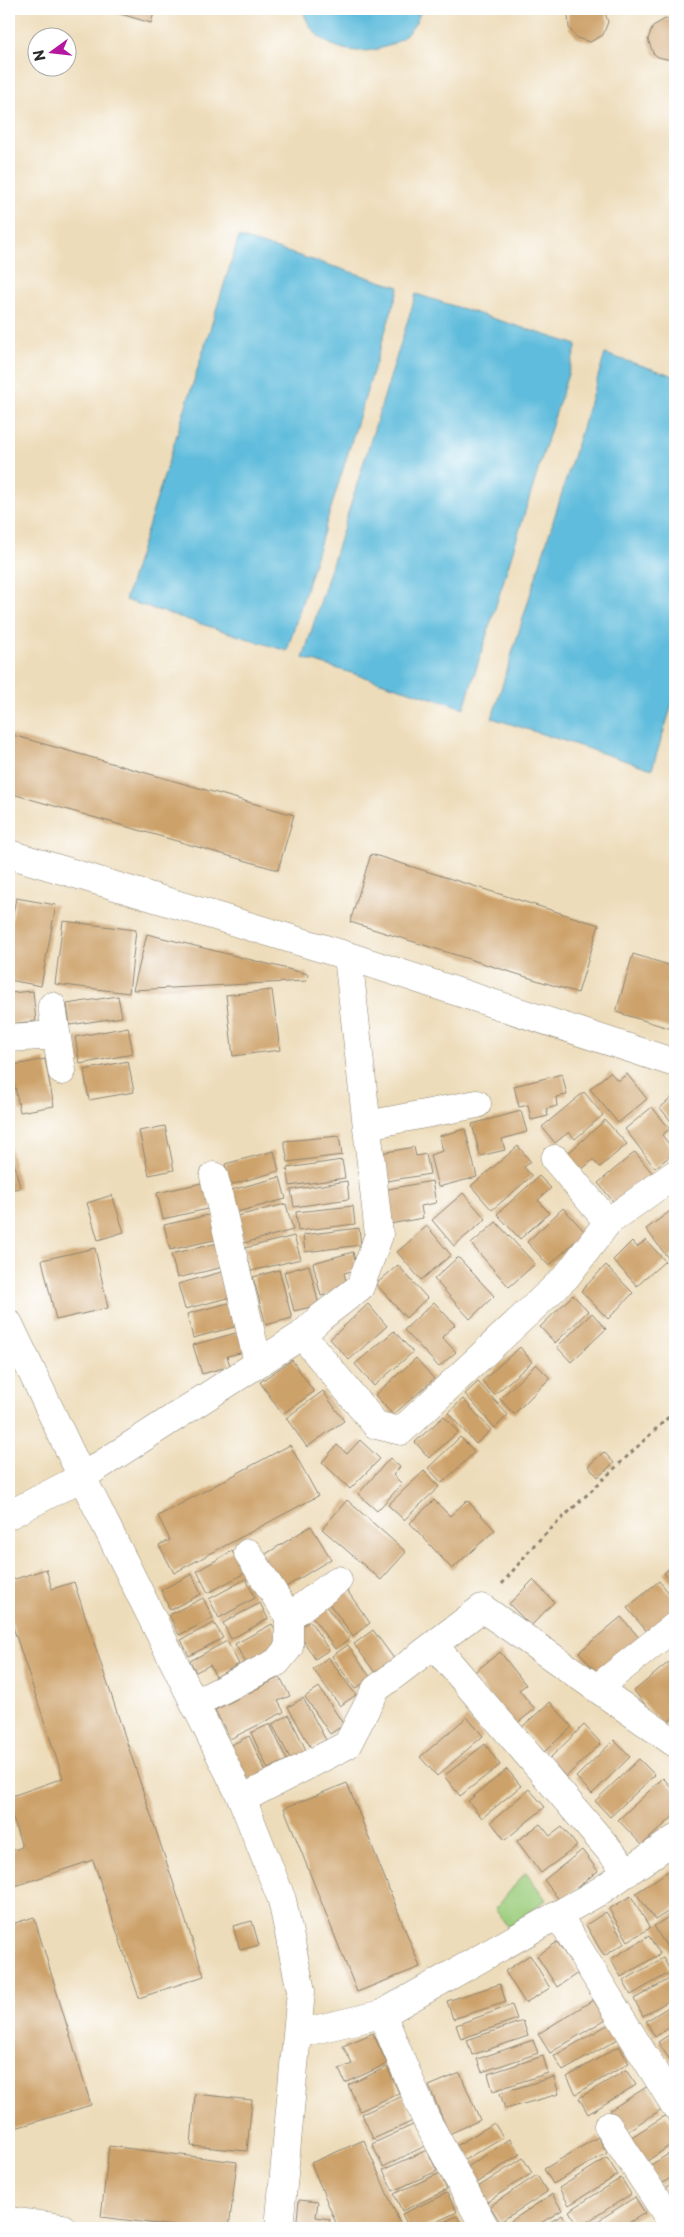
<svg xmlns="http://www.w3.org/2000/svg" width="684" height="2237" viewBox="0 0 684 2237" font-family="'Playpen Sans',sans-serif">
<style>
.green{fill:#9ccd7d;stroke:#647c54}
.water{fill:#5ebcdc;stroke:#447484}
.building{fill:#cda26a}
.lines{fill:none;stroke-linecap:round;stroke-linejoin:round}
.minor-casing{stroke:#8c8472;stroke-width:29}
.path{stroke:#8c8472;stroke-width:3;stroke-dasharray:4 4;stroke-linecap:butt}
.minor{stroke:#fff;stroke-width:28}
</style>
<rect width="100%" height="100%" fill="#fff"/>
<filter id="ink" filterUnits="userSpaceOnUse"><feTurbulence type="fractalNoise" baseFrequency=".02" numOctaves="2"/><feDisplacementMap in="SourceGraphic" scale="10" xChannelSelector="R" yChannelSelector="G"/><feConvolveMatrix kernelMatrix="1 2 1 2 8 2 1 2 1" color-interpolation-filters="sRGB"/></filter>
<filter id="wash" filterUnits="userSpaceOnUse"><feTurbulence type="fractalNoise" baseFrequency=".0096" numOctaves="4" result="noise"/><feDisplacementMap in="SourceGraphic" scale="20" xChannelSelector="R" yChannelSelector="G"/><feGaussianBlur stdDeviation="1.12" result="paint"/><feColorMatrix in="noise" values="0 0 0 0 0 0 0 0 0 0 0 0 0 0 0 0 0 1.4 0 .05"/><feComposite in="paint" operator="in"/></filter>
<g filter="url(#wash)">
<rect width="100%" height="100%" fill="#eddcb9"/>
<!-- green -->
<path class="green" d="M526 1872 546 1900 508 1927 495 1909Z"/>
<!-- water -->
<path class="water" d="M303 9H421C408 64 315 66 303 9Z
M239 237 399 287 287 651 125 600Z
M416 294 577 345 464 708 303 658Z
M605 354 675 376V695L652 769 492 718Z"/>
<g id="blocks">
<!-- building -->
<path class="building" d="M115 9H155L151 23 114 12Z
M571 9H604L608 22 603 35 590 42 577 38 569 28 568 15Z
M665 19 675 20V59L671 60 658 57 653 53 648 39 653 26Z
M9 734 294 815 278 870 9 793Z
M371 854 599 925 578 993 350 922Z
M16 898 56 905 41 986 9 980V935Z
M63 921 136 930 129 993 55 984Z
M147 934 308 974 307 981 133 990Z
M633 954 675 967V1030L616 1012Z
M272 990 280 1050 233 1056 226 995Z
M33 991 36 1021 9 1024V993Z
M118 996 122 1017 70 1025 67 1004Z
M128 1027 133 1054 80 1064 75 1037Z
M45 1059 54 1106 20 1112 11 1066Z
M128 1061 134 1092 89 1100 84 1070Z
M610 1072 618 1081 627 1074 647 1099 618 1123 590 1089Z
M562 1074 567 1095 556 1097 557 1106 546 1109 548 1116 531 1120 528 1105 519 1107 514 1086Z
M584 1092 603 1115 575 1139 569 1132 555 1143 542 1127Z
M675 1095V1126L660 1108Z
M652 1107 670 1129 662 1135 675 1152 655 1168 625 1129Z
M521 1111 527 1132 502 1139 505 1150 480 1156 472 1124Z
M605 1120 627 1144 600 1167 593 1160 580 1171 566 1155Z
M165 1126 174 1170 149 1175 139 1131Z
M465 1129 477 1177 438 1187 430 1155 443 1151 439 1136Z
M339 1136 342 1155 288 1162 284 1141Z
M9 1141 20 1188 9 1190Z
M518 1146 531 1162 524 1167 532 1176 492 1210 471 1186Z
M414 1147 416 1156 426 1154 430 1174 387 1181 381 1153Z
M274 1151 279 1171 230 1185 225 1164Z
M635 1152 653 1174 616 1205 598 1183Z
M342 1160 345 1178 290 1186 287 1168Z
M539 1176 551 1188 538 1200 549 1213 520 1239 497 1214Z
M280 1177 286 1199 237 1212 231 1190Z
M347 1181 349 1199 294 1207 291 1190Z
M432 1181 436 1203 421 1206 423 1218 390 1224 383 1190Z
M206 1182 212 1208 163 1219 157 1193Z
M463 1193 486 1219 454 1246 432 1220Z
M112 1195 124 1232 98 1240 87 1203Z
M286 1204 293 1230 244 1243 237 1216Z
M353 1206 355 1224 298 1231 296 1212Z
M563 1208 585 1232 549 1266 527 1242Z
M673 1209 675 1212V1253L668 1258 646 1229Z
M213 1214 218 1239 170 1250 164 1225Z
M496 1222 535 1264 509 1287 471 1244Z
M427 1226 451 1255 421 1280 397 1252Z
M359 1228 361 1245 305 1252 303 1235Z
M294 1236 301 1259 251 1271 245 1248Z
M646 1240 665 1261 637 1286 613 1260 632 1241 637 1247Z
M218 1243 224 1267 177 1278 171 1254Z
M95 1248 108 1308 56 1320 42 1260Z
M353 1252 357 1270 344 1273 348 1289 321 1296 313 1263Z
M458 1257 494 1296 470 1319 434 1279Z
M309 1265 319 1305 294 1311 284 1272Z
M398 1265 427 1298 406 1318 376 1284Z
M606 1265 633 1293 608 1319 581 1291Z
M279 1270 292 1318 266 1325 253 1277Z
M225 1271 232 1297 185 1309 178 1284Z
M573 1295 588 1311 555 1343 540 1327Z
M232 1302 238 1326 193 1338 187 1314Z
M434 1302 455 1325 442 1337 456 1352 439 1367 404 1330Z
M368 1304 387 1326 349 1360 330 1339Z
M592 1313 606 1329 571 1362 557 1347Z
M394 1331 413 1352 374 1386 355 1364Z
M239 1332 245 1352 227 1356 230 1366 202 1374 193 1345Z
M520 1347 532 1362 494 1395 482 1381Z
M416 1358 434 1379 393 1415 375 1395Z
M292 1360 314 1392 282 1414 260 1382Z
M536 1364 550 1378 514 1414 500 1399Z
M478 1382 508 1415 495 1428 465 1394Z
M323 1391 344 1421 307 1447 286 1418Z
M463 1399 491 1430 476 1444 448 1413Z
M444 1416 458 1432 429 1458 415 1442Z
M460 1437 475 1452 442 1483 428 1468Z
M360 1440 380 1459 350 1489 322 1462 337 1445 347 1454Z
M290 1445 318 1496 174 1573 159 1545 170 1540 158 1516Z
M604 1452 614 1463 598 1477 588 1466Z
M390 1458 400 1467 393 1475 402 1484 377 1511 358 1494Z
M424 1471 439 1487 404 1520 388 1505Z
M347 1500 406 1552 381 1580 322 1529Z
M434 1500 450 1516 467 1500 495 1530 452 1569 410 1523Z
M311 1526 331 1559 281 1590 261 1557Z
M232 1551 245 1573 208 1593 197 1571Z
M675 1563V1587L664 1573Z
M46 1569 52 1589 74 1582 204 1976 139 1998 93 1860 9 1888V1852L22 1847 9 1806V1797L63 1778 9 1615V1581Z
M192 1574 201 1594 170 1610 161 1590Z
M246 1579 255 1598 219 1618 209 1599Z
M533 1580 554 1602 531 1626 509 1604Z
M659 1581 675 1600V1612L649 1634 627 1608Z
M346 1589 370 1623 353 1636 328 1602Z
M203 1598 213 1618 179 1635 169 1615Z
M260 1603 268 1619 231 1639 223 1623Z
M325 1605 350 1638 335 1649 311 1615Z
M621 1617 642 1641 600 1676 579 1652Z
M310 1621 329 1650 315 1659 296 1630Z
M214 1623 223 1638 189 1656 181 1640Z
M272 1624 282 1643 246 1663 235 1644Z
M373 1630 395 1660 376 1674 354 1644Z
M227 1641 239 1664 216 1677 210 1665 196 1672 190 1661Z
M348 1645 371 1678 355 1689 332 1656Z
M500 1652 526 1685 519 1690 535 1709 514 1726 472 1674Z
M328 1657 356 1695 340 1706 313 1669Z
M669 1662 675 1670V1716L663 1726 634 1691Z
M280 1677 290 1696 278 1701 284 1712 230 1739 215 1710Z
M319 1687 344 1725 330 1734 305 1697Z
M303 1698 326 1740 311 1748 288 1707Z
M550 1702 572 1727 544 1752 522 1727Z
M289 1715 307 1752 291 1760 272 1724Z
M467 1717 483 1736 437 1776 420 1757Z
M270 1724 287 1760 268 1769 251 1733Z
M584 1725 601 1743 566 1777 549 1759Z
M249 1736 266 1772 247 1782 229 1746Z
M614 1740 630 1757 592 1794 576 1777Z
M485 1744 500 1765 460 1796 444 1776Z
M639 1759 655 1775 610 1817 595 1801Z
M507 1769 521 1786 482 1818 468 1801Z
M663 1778 675 1791V1815L642 1845 618 1820Z
M347 1783 420 1967 357 1992 284 1808Z
M529 1789 545 1807 505 1840 491 1822Z
M540 1824 550 1836 562 1827 577 1846 541 1873 517 1841Z
M582 1850 598 1871 560 1901 544 1880Z
M670 1870 675 1879V1907L655 1920 636 1893Z
M631 1896 650 1928 628 1941 609 1909Z
M606 1912 625 1943 604 1956 586 1925Z
M675 1913V1961L654 1926Z
M34 1917 91 2105 9 2130V1925Z
M252 1921 259 1945 240 1950 233 1926Z
M649 1936 660 1954 621 1977 611 1959Z
M557 1942 578 1973 557 1987 537 1956Z
M530 1955 550 1988 525 2003 505 1971Z
M663 1958 671 1972 631 1995 623 1981Z
M673 1977 675 1980V1997L643 2016 634 1999Z
M500 1984 506 2002 453 2019 447 2001Z
M593 2000 606 2019 550 2053 538 2034Z
M675 2003V2024L655 2037 646 2021Z
M512 2005 517 2019 461 2039 456 2025Z
M523 2021 528 2036 472 2055 467 2040Z
M609 2024 618 2039 563 2071 554 2056Z
M675 2031V2057L670 2060 658 2042Z
M373 2033 387 2064 345 2083 339 2069 352 2064 343 2046Z
M533 2040 538 2053 482 2072 477 2059Z
M619 2046 629 2063 576 2094 567 2077Z
M543 2056 548 2073 493 2091 488 2074Z
M387 2067 399 2093 360 2111 348 2085Z
M626 2070 636 2085 588 2114 579 2098Z
M460 2073 480 2120 449 2134 429 2086Z
M554 2077 559 2094 505 2109 500 2093Z
M648 2086 662 2109 624 2133 610 2110Z
M195 2094 252 2100 247 2151 191 2146Z
M403 2096 413 2121 373 2139 362 2114Z
M666 2115 675 2130V2142L646 2162 630 2138Z
M494 2123 503 2137 461 2162 453 2148Z
M415 2124 425 2146 383 2167 372 2144Z
M598 2137 607 2153 553 2184 544 2169Z
M510 2139 520 2154 476 2183 466 2168Z
M364 2140 402 2228H338L311 2163Z
M109 2146 237 2162 229 2228H190L101 2217Z
M427 2150 437 2171 393 2191 383 2170Z
M675 2150V2175L660 2185 649 2166Z
M523 2158 532 2173 487 2202 478 2187Z
M607 2158 618 2175 569 2205 559 2188Z
M440 2173 447 2190 402 2211 394 2194Z
M537 2175 547 2192 500 2222 490 2206Z
M621 2178 631 2194 579 2227 569 2211Z
M675 2181V2204L665 2188Z
M447 2193 457 2212 423 2228H409L402 2214Z
M552 2194 562 2210 533 2228H503L502 2227Z
M635 2197 645 2213 620 2228H587Z
M299 2200 318 2202 316 2217 330 2219 329 2228H296Z
M562 2215 570 2228H540Z
M457 2216 464 2228H432Z"/>
</g>
</g>
<g filter="url(#ink)">
<use href="#blocks" fill-opacity="0" stroke="#8c8472" stroke-width="1"/>
<g class="lines">
<defs>
<path id="minor" d="M9 854 348 956 675 1063
M52 1006 62 1071
M9 1038 56 1035
M367 1125 477 1104
M555 1159 608 1222
M214 1176 258 1363
M9 1324 82 1477 242 1799 282 1900 301 1991 279 2228
M302 1335 376 1425 401 1431 566 1277 608 1222 675 1174
M9 1515 82 1477 248 1370 302 1335 320 1318 360 1287 379 1235 348 956
M248 1553 289 1617
M434 1645 628 1872
M597 1688 675 1626
M194 1704 277 1662 289 1647V1617L338 1580
M242 1799 347 1745 376 1689 482 1608 675 1743
M558 1915 675 2106
M382 2014 425 2117 485 2228
M297 2034 382 2014 600 1891 675 1839
M608 2126 675 2227
M9 2221 62 2228"/>
</defs>
<!-- minor casing -->
<use href="#minor" class="minor-casing"/>
<!-- path -->
<path class="path" d="M502 1584 535 1544 675 1411"/>
<!-- minor -->
<use href="#minor" class="minor"/>
</g>
</g>
<!-- margin -->
<rect width="684" height="2237" fill="none" stroke="#fff" stroke-width="30"/>
<!-- north arrow -->
<g transform="translate(52 52) rotate(255)"><circle r="24" fill="#ffffff" stroke="#aaaaaa"/>
<path d="M0-4L9 19L0 12L-9 19Z" fill="#b5179e"/>
<text y="-8" font-size="14" font-weight="bold" text-anchor="middle" fill="#2b2b2b">N</text>
</g>
</svg>
